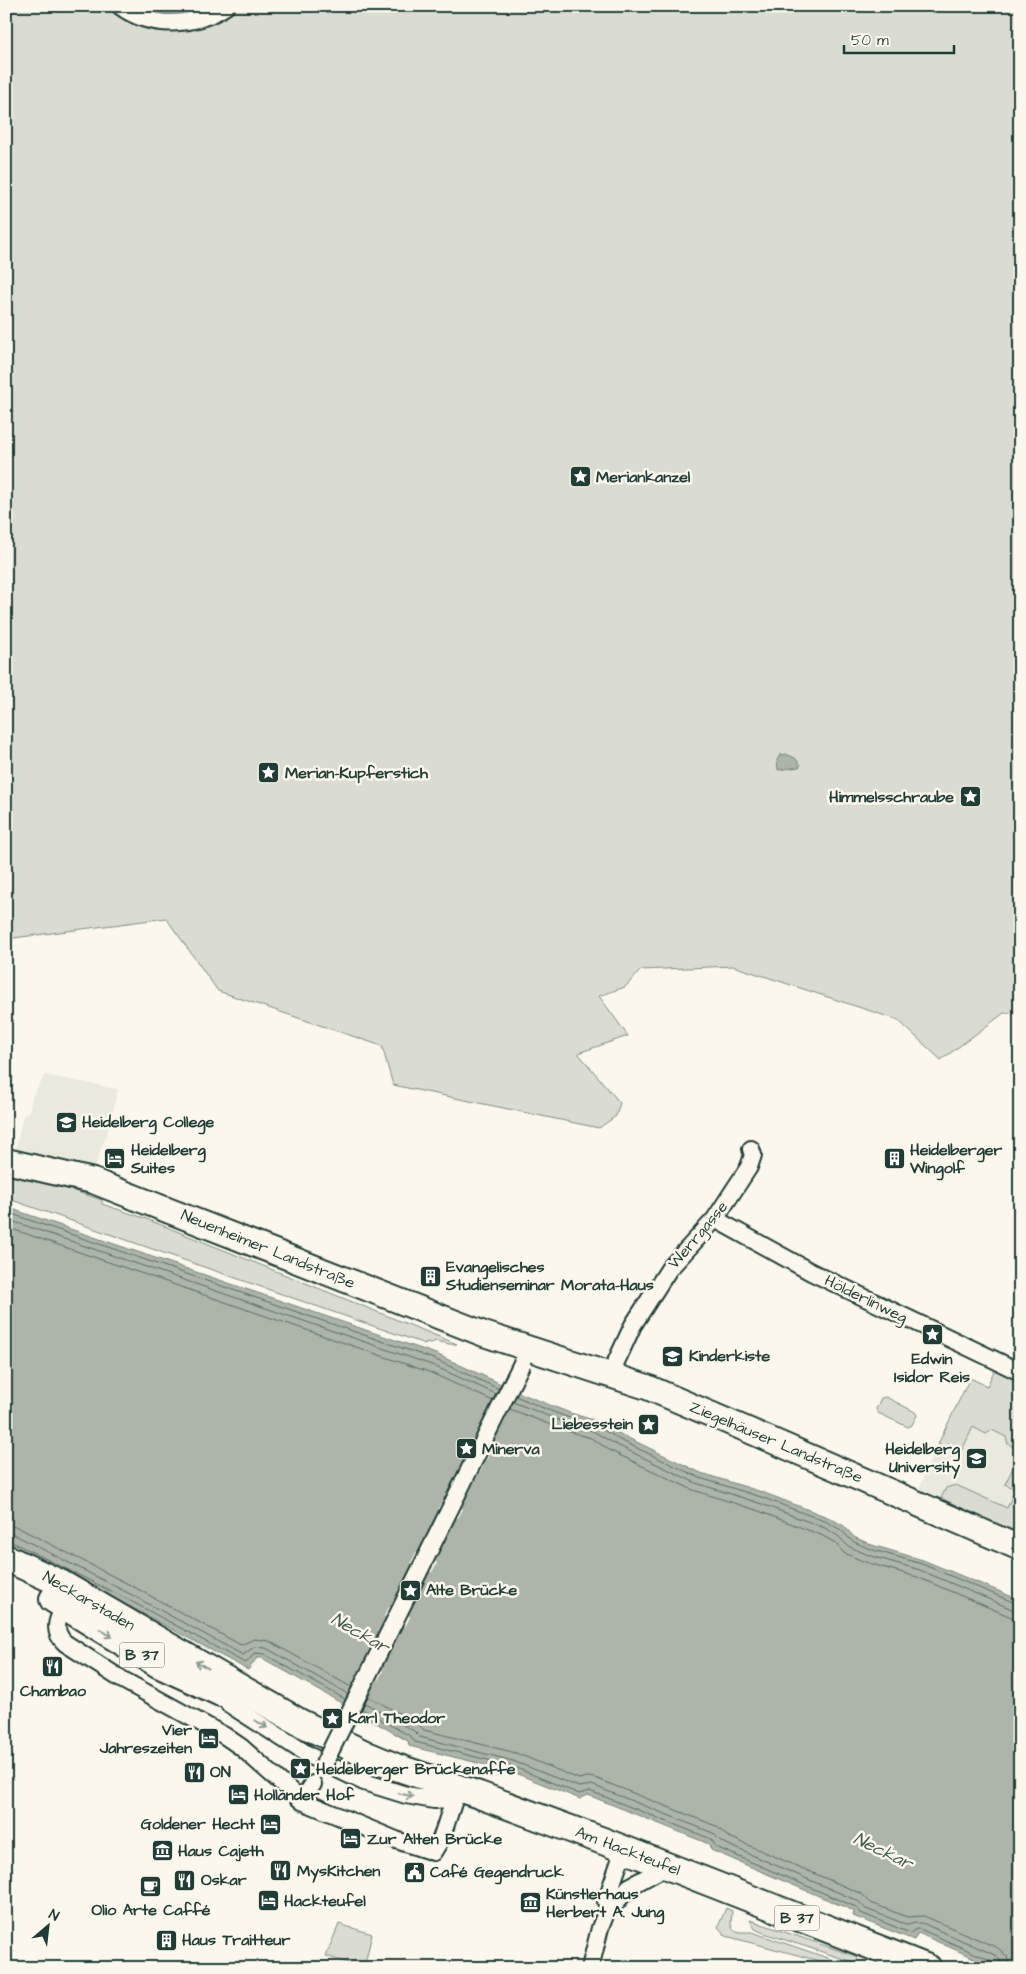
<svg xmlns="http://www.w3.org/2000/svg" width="1026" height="1974" viewBox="0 0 1026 1974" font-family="'Architects Daughter',sans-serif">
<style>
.built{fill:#eae9de}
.green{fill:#dbdcd1;stroke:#7d8c82}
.water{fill:#adb4aa;stroke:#74847b}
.pier{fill:#fbf7ec}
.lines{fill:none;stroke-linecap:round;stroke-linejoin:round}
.shore{stroke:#586d63;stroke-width:1}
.street-casing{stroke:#1f3d34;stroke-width:20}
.secondary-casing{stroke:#1f3d34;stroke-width:28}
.primary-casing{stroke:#1f3d34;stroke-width:30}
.street{stroke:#fbf7ec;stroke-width:16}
.secondary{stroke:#fbf7ec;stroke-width:24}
.primary{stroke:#fbf7ec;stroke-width:26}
.street-bridge-casing{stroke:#1f3d34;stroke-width:20;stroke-linecap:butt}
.street-bridge{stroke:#fbf7ec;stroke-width:16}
.oneway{stroke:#8d9a90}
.labels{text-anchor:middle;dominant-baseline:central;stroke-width:5;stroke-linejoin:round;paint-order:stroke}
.shield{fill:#fbf7ec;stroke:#61756b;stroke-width:1}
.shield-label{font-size:15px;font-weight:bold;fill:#1f3d34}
.poi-label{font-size:16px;font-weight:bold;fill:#1f3d34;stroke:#fbf7ec;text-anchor:start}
.street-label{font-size:16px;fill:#1f3d34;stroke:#fbf7ec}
.water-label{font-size:18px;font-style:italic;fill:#425b52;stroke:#fbf7ec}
</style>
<rect width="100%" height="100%" fill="#fbf7ec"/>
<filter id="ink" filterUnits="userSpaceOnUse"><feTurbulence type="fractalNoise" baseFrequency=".02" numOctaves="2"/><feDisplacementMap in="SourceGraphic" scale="10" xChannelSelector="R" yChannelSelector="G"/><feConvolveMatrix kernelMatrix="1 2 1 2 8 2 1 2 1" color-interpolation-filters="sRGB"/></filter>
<g filter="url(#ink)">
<!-- built -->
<path class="built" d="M45 1075 118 1089 109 1127 93 1172 15 1153 23 1116 29 1112 32 1097Z
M995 1369 1020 1381V1519L1014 1533 935 1495 919 1489 925 1472 970 1378 987 1386Z"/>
<!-- green -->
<path class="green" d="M6 6H1020V1014L1004 1013 941 1060 898 1020 733 966 641 970 625 987 599 996 628 1036 578 1053 620 1103 616 1116 599 1128 393 1085 382 1046 218 991 166 918 6 939Z
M6 1175 68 1189 102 1200V1204L144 1218 457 1344H449L436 1341 431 1343 426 1342 425 1344 6 1198Z
M995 1369 1020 1381V1450L1008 1444 1006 1437 992 1430 986 1434 973 1427 960 1454 938 1444 970 1378 987 1386Z
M886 1397 915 1412 917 1415 912 1425 908 1427 878 1413 876 1409 881 1398Z
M1020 1454V1519L1014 1533 941 1498 946 1488 956 1485 1007 1508 1015 1489 1005 1484Z
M726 1908 732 1911 731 1925 734 1930 740 1932H752L857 1968H846L726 1936 718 1927Z
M750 1920 858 1957 856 1963 764 1933 755 1929Z
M339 1924 372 1934 364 1968 326 1956Z"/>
<!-- water -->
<path class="water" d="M786 754 795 758 801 765 799 767 778 770 777 760 780 755Z
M6 1207 436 1354 525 1395 570 1413 597 1421 610 1427 620 1434 701 1473 762 1492 830 1518 844 1526 854 1537 872 1545 923 1560 1020 1600V1968H996L918 1933 914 1940 853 1916 854 1911 711 1850 709 1844 588 1795 580 1799 510 1771 409 1746 408 1741 262 1658H257L248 1670 125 1604 6 1543Z"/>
<!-- pier -->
<path class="pier" d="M503 1382 520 1390 488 1454 489 1455 461 1508 463 1509 458 1518H456L435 1561 437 1563 432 1572H429L408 1615 410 1617 405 1627 403 1626 381 1669 383 1671 378 1680 376 1679 358 1715 343 1706 363 1661H365L386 1618 384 1616 389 1607H392L413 1564 411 1563 416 1552 419 1553 440 1510 438 1509 443 1499 445 1500 466 1458 458 1454V1446L464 1441 472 1445Z"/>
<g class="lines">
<!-- shore -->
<path class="shore" d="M6 1212 434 1359 499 1389
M6 1219 432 1365 496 1394
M6 1227 429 1372 493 1401
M516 1396C533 1404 550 1411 567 1417 586 1423 602 1427 618 1439L700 1478 761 1497 827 1522 841 1530 852 1541 870 1549 922 1564 1020 1605
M513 1402 566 1423 593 1431 615 1444 696 1483 759 1503 825 1528 838 1536 848 1546 868 1555 920 1570 1014 1610 1020 1611
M510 1409 564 1430 591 1438 611 1451 693 1490 756 1510 821 1535 834 1542 844 1553 865 1562 917 1577 1011 1617 1020 1618
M6 1525 17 1527 134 1587 241 1645 254 1639 269 1641 351 1687
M6 1532 13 1534 130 1594 243 1655 254 1647 266 1648 348 1694
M6 1539 127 1599 245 1663 247 1662 255 1653 264 1654 345 1699
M368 1696 418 1724 424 1730 516 1753 579 1779 587 1777 595 1778 716 1826 727 1836 862 1894 871 1903 907 1917 924 1916 998 1948 1007 1956 1009 1968
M365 1703 414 1731 420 1737 513 1761 579 1787 592 1785 713 1833 722 1842 858 1901 866 1909 908 1925 915 1923H922L995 1955 1000 1960 1002 1968
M362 1709 410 1736 415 1742 512 1766 579 1794 590 1791 711 1839 716 1847 856 1907 861 1913 910 1933 916 1929H920L992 1961 996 1968"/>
<defs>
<path id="street" d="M120 6C150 29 195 27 226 6
M715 1219 811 1272 1020 1372
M610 1375 633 1325 669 1269 715 1219 749 1167 753 1155 751 1149
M69 1600C59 1615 50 1629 65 1643L121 1679 225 1736 241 1747 302 1801 396 1840 433 1852 441 1839 458 1788
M224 1694 229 1704 310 1756 364 1782 406 1795 434 1800 446 1799 458 1788
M302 1801 313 1784
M608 1908 606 1901 624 1849
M590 1968 600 1928 608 1908 614 1905 629 1887 667 1866"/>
<path id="secondary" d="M6 1161 93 1181 484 1334 647 1387 757 1434 1020 1548"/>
<path id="primary" d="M6 1558 60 1583 299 1722 367 1755 396 1767 479 1795 603 1841 928 1968
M53 1599 158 1664 221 1693"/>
</defs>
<!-- street casing -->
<use href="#street" class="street-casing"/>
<!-- secondary casing -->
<use href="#secondary" class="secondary-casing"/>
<!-- primary casing -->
<use href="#primary" class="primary-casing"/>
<!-- street -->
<use href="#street" class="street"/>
<!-- secondary -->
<use href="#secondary" class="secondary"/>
<!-- primary -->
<use href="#primary" class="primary"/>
<defs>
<path id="street-bridge" d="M321 1770 522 1363"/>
</defs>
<!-- street-bridge casing -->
<use href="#street-bridge" class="street-bridge-casing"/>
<!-- street-bridge -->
<use href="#street-bridge" class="street-bridge"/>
</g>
<!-- one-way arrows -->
<defs><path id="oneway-shaft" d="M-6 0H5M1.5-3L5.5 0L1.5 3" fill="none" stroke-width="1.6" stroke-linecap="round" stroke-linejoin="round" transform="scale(1.25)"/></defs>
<g class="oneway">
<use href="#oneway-shaft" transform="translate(106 1633) rotate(32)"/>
<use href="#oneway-shaft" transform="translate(202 1665) rotate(-151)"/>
<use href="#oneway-shaft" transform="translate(261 1724) rotate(31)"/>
<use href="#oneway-shaft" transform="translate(406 1795) rotate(14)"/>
</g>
</g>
<!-- icons -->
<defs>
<symbol id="sight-square" viewBox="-11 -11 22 22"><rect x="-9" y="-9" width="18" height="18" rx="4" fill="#1f3d34" stroke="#fbf7ec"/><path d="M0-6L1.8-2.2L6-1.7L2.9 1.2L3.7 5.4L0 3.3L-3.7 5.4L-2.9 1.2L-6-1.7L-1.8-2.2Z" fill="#fff"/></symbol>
<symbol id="school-square" viewBox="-11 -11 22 22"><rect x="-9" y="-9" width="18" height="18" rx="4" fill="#1f3d34" stroke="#fbf7ec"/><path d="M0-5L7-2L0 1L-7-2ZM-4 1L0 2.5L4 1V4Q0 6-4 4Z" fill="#fff"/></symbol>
<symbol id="hotel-square" viewBox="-11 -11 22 22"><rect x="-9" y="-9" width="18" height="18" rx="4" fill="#1f3d34" stroke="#fbf7ec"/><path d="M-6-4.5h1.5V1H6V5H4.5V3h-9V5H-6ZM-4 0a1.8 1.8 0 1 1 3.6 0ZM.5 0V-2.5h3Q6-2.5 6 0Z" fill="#fff"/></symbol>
<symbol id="building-square" viewBox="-11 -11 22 22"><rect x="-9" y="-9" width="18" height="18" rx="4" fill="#1f3d34" stroke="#fbf7ec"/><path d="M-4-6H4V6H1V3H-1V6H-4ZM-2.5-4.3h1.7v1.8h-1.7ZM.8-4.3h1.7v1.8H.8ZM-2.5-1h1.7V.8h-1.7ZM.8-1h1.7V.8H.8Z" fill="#fff"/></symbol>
<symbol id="university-square" viewBox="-11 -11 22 22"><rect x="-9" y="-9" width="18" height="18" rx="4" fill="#1f3d34" stroke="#fbf7ec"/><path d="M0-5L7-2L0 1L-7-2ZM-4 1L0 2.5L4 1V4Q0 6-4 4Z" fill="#fff"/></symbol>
<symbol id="restaurant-square" viewBox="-11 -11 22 22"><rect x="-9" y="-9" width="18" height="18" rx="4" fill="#1f3d34" stroke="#fbf7ec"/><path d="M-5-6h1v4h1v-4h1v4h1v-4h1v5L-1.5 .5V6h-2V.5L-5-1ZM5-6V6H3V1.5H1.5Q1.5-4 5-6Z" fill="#fff"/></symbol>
<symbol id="museum-square" viewBox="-11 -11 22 22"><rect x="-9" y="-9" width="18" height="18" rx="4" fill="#1f3d34" stroke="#fbf7ec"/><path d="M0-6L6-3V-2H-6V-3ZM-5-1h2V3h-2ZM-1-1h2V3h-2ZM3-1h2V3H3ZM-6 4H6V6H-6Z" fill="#fff"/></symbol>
<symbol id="civic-square" viewBox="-11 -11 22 22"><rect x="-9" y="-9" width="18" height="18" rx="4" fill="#1f3d34" stroke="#fbf7ec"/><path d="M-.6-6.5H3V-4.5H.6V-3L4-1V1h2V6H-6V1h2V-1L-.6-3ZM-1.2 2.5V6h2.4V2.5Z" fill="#fff"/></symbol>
<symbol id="cafe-square" viewBox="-11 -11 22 22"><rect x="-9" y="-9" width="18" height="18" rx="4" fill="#1f3d34" stroke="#fbf7ec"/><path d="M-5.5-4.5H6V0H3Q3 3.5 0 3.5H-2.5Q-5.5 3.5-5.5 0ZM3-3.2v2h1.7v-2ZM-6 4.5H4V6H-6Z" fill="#fff"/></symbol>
</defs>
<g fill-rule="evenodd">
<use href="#sight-square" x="568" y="464" width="25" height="25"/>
<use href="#sight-square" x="256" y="760" width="25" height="25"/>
<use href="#sight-square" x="958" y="784" width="25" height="25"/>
<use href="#school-square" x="54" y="1110" width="25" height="25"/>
<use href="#hotel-square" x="102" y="1146" width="25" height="25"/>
<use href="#building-square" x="882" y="1146" width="25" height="25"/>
<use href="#building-square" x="418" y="1264" width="25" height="25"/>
<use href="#sight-square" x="920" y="1322" width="25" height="25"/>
<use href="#school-square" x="660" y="1344" width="25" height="25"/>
<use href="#sight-square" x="636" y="1412" width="25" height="25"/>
<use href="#sight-square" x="454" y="1436" width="25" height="25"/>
<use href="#university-square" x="964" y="1446" width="25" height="25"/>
<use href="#sight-square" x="398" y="1578" width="25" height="25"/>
<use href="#restaurant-square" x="40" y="1654" width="25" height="25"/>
<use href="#sight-square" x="320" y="1706" width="25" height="25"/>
<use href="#hotel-square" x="196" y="1726" width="25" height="25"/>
<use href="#sight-square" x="288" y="1756" width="25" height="25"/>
<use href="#restaurant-square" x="182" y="1760" width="25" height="25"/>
<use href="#hotel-square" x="226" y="1782" width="25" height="25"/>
<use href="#hotel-square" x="258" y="1812" width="25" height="25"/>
<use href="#hotel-square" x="338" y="1826" width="25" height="25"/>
<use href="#museum-square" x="150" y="1838" width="25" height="25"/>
<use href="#restaurant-square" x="268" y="1858" width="25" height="25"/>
<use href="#civic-square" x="402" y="1860" width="25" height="25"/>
<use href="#restaurant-square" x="172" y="1868" width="25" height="25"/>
<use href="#cafe-square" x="138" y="1874" width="25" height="25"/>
<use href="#hotel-square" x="256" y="1888" width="25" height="25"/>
<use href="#museum-square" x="518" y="1890" width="25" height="25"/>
<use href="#building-square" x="154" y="1928" width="25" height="25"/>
</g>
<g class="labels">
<!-- shield labels -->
<g class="shield">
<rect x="119.5" y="1642.5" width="45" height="25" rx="4"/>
<rect x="774.5" y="1905.5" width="45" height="25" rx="4"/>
</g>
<g class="shield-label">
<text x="142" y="1655">B 37</text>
<text x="797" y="1918">B 37</text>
</g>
<!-- poi labels -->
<g class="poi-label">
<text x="596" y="477">Meriankanzel</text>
<text x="285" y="773">Merian-Kupferstich</text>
<text x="954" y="797" text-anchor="end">Himmelsschraube</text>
<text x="82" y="1122">Heidelberg College</text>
<text x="131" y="1150">Heidelberg<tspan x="131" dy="18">Suites</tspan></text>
<text x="910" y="1150">Heidelberger<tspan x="910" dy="18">Wingolf</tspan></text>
<text x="446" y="1267">Evangelisches<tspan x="446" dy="18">Studienseminar Morata-Haus</tspan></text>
<text x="689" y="1356">Kinderkiste</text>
<text x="932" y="1359" text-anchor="middle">Edwin<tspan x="932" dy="18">Isidor Reis</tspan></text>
<text x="633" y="1424" text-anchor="end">Liebesstein</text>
<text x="482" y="1449">Minerva</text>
<text x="960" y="1449" text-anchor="end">Heidelberg<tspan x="960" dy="18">University</tspan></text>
<text x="426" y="1590">Alte Brücke</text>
<text x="53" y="1691" text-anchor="middle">Chambao</text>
<text x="348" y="1718">Karl Theodor</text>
<text x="192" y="1730" text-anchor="end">Vier<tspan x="192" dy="18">Jahreszeiten</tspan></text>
<text x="316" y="1769">Heidelberger Brückenaffe</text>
<text x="210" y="1772">ON</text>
<text x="254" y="1795">Holländer Hof</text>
<text x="255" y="1824" text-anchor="end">Goldener Hecht</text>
<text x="367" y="1839">Zur Alten Brücke</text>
<text x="178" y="1851">Haus Cajeth</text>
<text x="297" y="1871">MysKitchen</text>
<text x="430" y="1872">Café Gegendruck</text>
<text x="201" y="1880">Oskar</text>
<text x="546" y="1894">Künstlerhaus<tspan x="546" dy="18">Herbert A. Jung</tspan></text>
<text x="284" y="1901">Hackteufel</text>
<text x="151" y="1910" text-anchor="middle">Olio Arte Caffé</text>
<text x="182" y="1940">Haus Traitteur</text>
</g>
<!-- street labels -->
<g class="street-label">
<text transform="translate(698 1235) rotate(-50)">Werrgasse</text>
<text transform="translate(268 1249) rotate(22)">Neuenheimer Landstraße</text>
<text transform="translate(866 1299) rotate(26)">Hölderlinweg</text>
<text transform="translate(776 1442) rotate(23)">Ziegelhäuser Landstraße</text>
<text transform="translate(89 1601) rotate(30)">Neckarstaden</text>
<text transform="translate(628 1851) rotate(21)">Am Hackteufel</text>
</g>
<!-- water labels -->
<g class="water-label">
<text transform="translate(360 1633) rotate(30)">Neckar</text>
<text transform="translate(883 1851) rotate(26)">Neckar</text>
</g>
</g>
<!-- margin -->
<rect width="1026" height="1974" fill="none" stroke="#fbf7ec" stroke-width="25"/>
<rect x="12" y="12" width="1001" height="1949" fill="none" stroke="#1f3d34" stroke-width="2" filter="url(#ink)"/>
<!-- north arrow -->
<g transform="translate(48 1926) rotate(28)" stroke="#fbf7ec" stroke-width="4" paint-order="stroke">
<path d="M0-4L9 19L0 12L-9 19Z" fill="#1f3d34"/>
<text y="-8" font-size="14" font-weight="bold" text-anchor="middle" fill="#1f3d34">N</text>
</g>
<!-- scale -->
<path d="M844 45v8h110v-8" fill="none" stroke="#1f3d34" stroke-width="2.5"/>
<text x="851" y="45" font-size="15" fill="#1f3d34" stroke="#fbf7ec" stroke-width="4" paint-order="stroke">50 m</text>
</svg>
